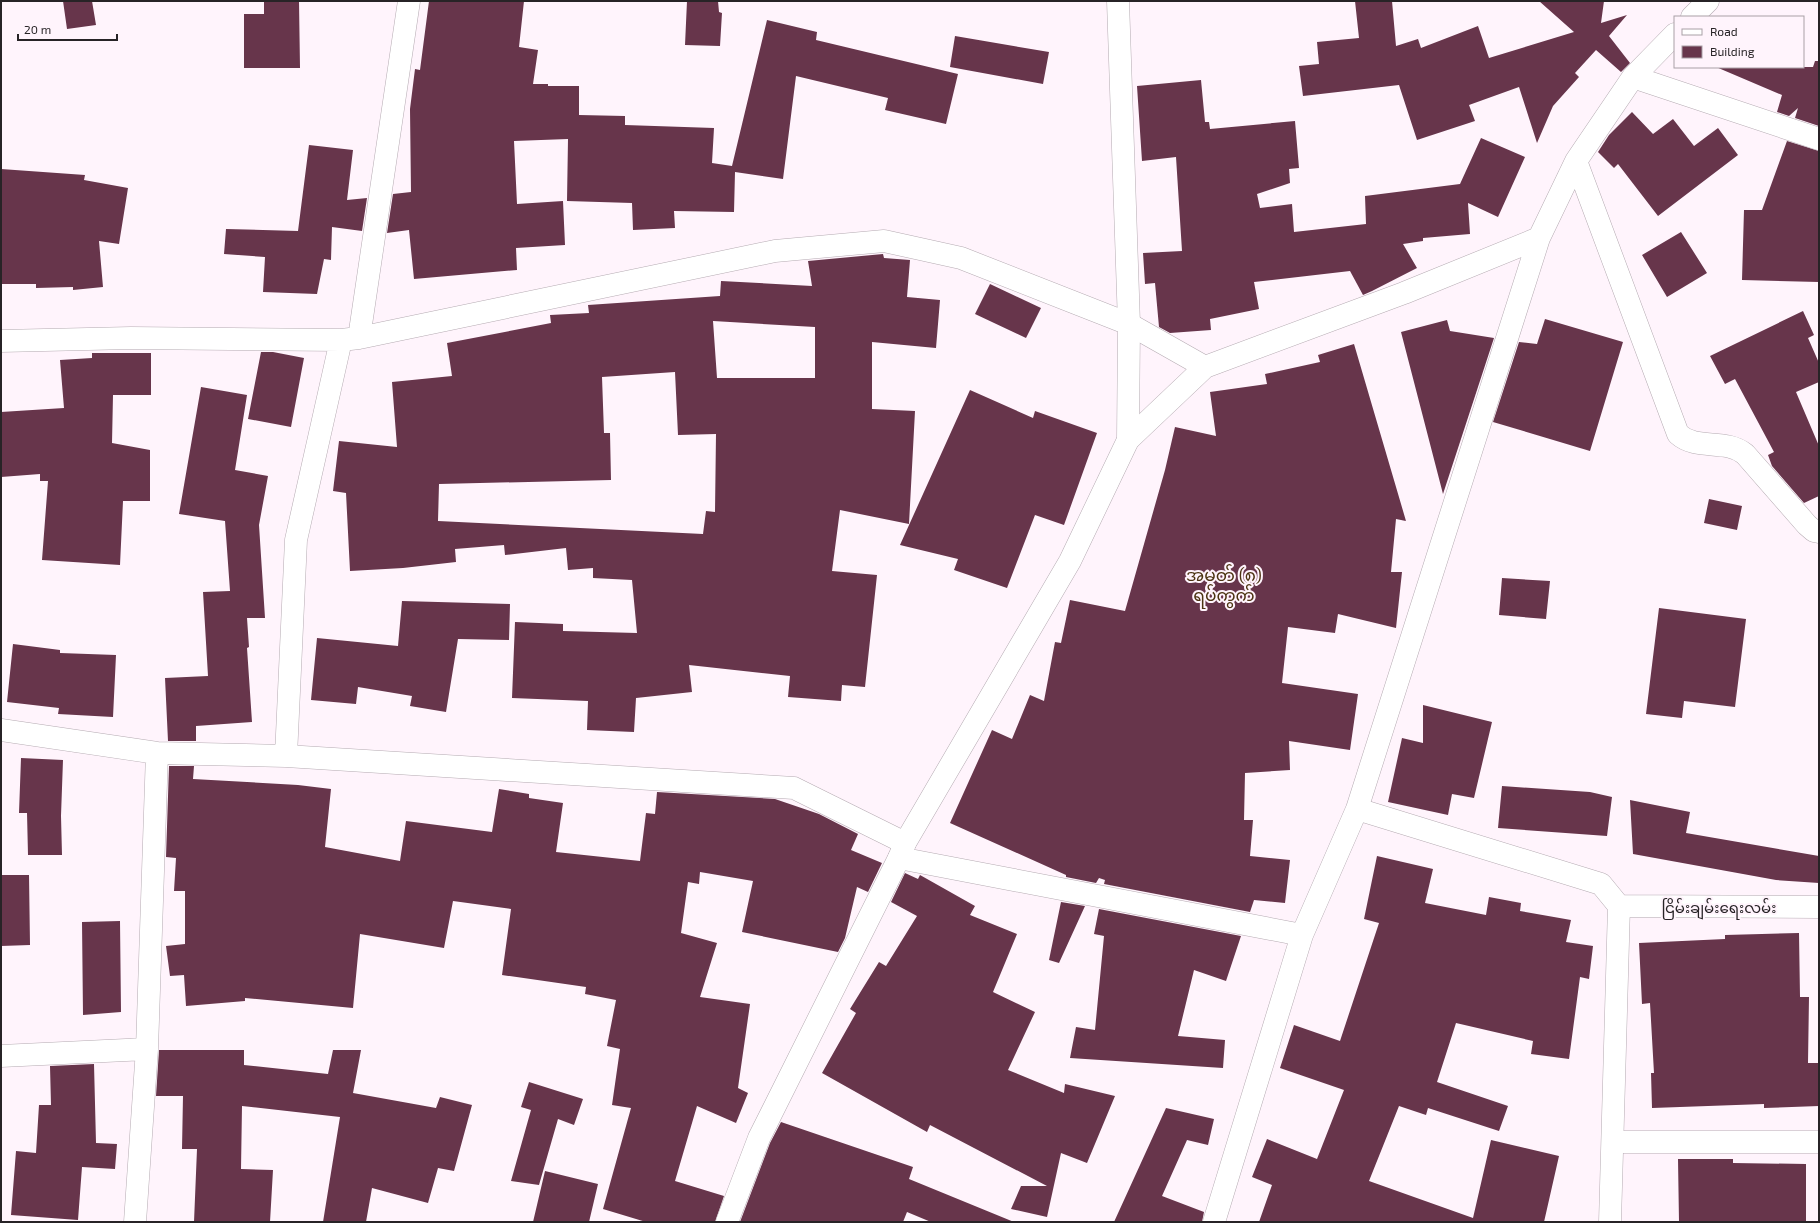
<svg xmlns="http://www.w3.org/2000/svg" width="1820" height="1223" viewBox="0 0 1820 1223" font-family="'Exo 2','Noto Sans Myanmar',sans-serif">
<style>
.building{fill:#67354b;fill-rule:evenodd}
.lines{fill:none;stroke-linecap:round;stroke-linejoin:round}
.minor-casing{stroke:#b5abb2;stroke-width:23}
.tertiary-casing{stroke:#b5abb2;stroke-width:23}
.minor{stroke:#fff;stroke-width:22}
.tertiary{stroke:#fff;stroke-width:22}
.labels{text-anchor:middle;dominant-baseline:central;stroke-width:4;stroke-linejoin:round;paint-order:stroke}
.street-label{font-size:15px;fill:#272326;stroke:#fff4fc}
.quarter-label{font-size:17px;fill:#4b3411;stroke:#fff4fc}
</style>
<rect width="100%" height="100%" fill="#fff4fc"/>
<!-- building -->
<path class="building" d="M63 1H92L96 25 67 29Z
M264 1H299L300 68H244V14H264Z
M429 1H524L519 47 538 50 533 84H548V86H579V115L625 116V125L714 128 712 163 732 166 767 20 817 32 816 40 958 74 946 124 885 110 888 98 796 76 783 179 735 172 734 212 674 211 675 228 633 230 632 203 567 201 568 139 514 141 517 204 563 201 565 245 516 248 517 270 414 279 409 230 387 233 393 194 411 192 410 109 415 69 420 70Z
M687 1H718L719 12 722 13 720 46 685 45Z
M1355 1H1392L1396 46 1418 39 1421 48 1478 26 1489 58 1574 32 1539 1H1604L1601 23 1627 15 1609 36 1630 63 1621 72 1596 50 1575 73 1579 77 1553 106 1537 143 1519 87 1469 105 1475 121 1417 140 1399 85 1303 96 1299 66 1319 64 1317 42 1359 38Z
M955 36 1049 52 1043 84 950 67Z
M1815 61H1819V126L1795 118 1798 108 1789 116 1777 112 1782 95 1716 67H1813Z
M1201 80 1205 122H1209L1210 129 1295 121 1299 168 1289 169 1290 183 1257 194 1260 208 1292 204 1294 232 1366 224 1365 196 1460 184 1481 138 1525 157 1498 217 1468 203 1470 234 1423 238V241L1403 244 1417 268 1372 291 1363 295 1350 271 1254 282 1259 309 1210 319 1211 330 1170 333 1159 327 1155 283 1145 284 1143 253 1182 251 1176 157 1142 161 1137 86Z
M1632 112 1653 134 1673 119 1694 146 1718 128 1738 155 1658 216 1618 164 1614 168 1598 152 1609 135Z
M1787 141 1819 151V282L1742 280 1744 210H1762Z
M309 145 353 150 347 200 367 198 362 231 332 227 331 260 324 259 317 294 263 292 265 257 224 254 226 229 298 231Z
M1 169 85 175 84 180 128 188 119 244 99 241 103 287 73 290V287L36 288V284H1Z
M1681 232 1707 273 1667 297 1642 255Z
M883 254 884 258 910 260 907 297 940 300 936 348 872 342V409L915 411 909 524 840 510 832 571 877 575 865 687 842 685 841 701 788 697 790 676 689 665 692 692 636 698 634 732 587 730 588 701 512 698 515 622 563 624V631L637 633 632 580 593 578V568L568 570 566 548 505 555 504 545 455 549 456 562 403 568 350 571 346 493 333 491 339 441 397 447 392 382 452 376 447 343 551 323 550 315 589 313 588 305 720 296 721 281 812 286 808 261ZM713 321 815 327V378H717ZM675 372 678 435 716 434 715 512 706 511 703 534 438 521 439 484 611 480 610 433H604L602 377Z
M990 284 1041 308 1026 338 975 314Z
M1803 311 1814 335 1808 338 1819 363V382L1796 392 1819 446V496L1804 503 1772 466 1768 455 1774 452 1735 379 1725 384 1710 356Z
M1545 319 1623 342 1590 451 1493 422 1519 342 1537 344Z
M1447 320 1450 331 1494 338 1443 494 1401 332Z
M1354 344 1406 521 1396 519 1391 572H1402L1396 628 1338 614 1335 633 1288 627 1282 683 1358 694 1350 750 1289 741 1290 770 1245 773 1244 820H1253L1250 856 1290 860 1285 903 1254 900 1250 912 1104 884 1105 880 1099 878 1096 883 1066 877V875L950 823 992 730 1012 739 1030 695 1044 701 1055 642 1061 643 1070 600 1125 611 1165 470 1175 427 1216 436 1210 392 1267 384 1265 374 1320 362 1318 355Z
M261 352H273L304 358 291 427 248 419Z
M92 353H151V395H113L112 443 150 450V501H123L120 565 42 560 48 481H40V474L1 477V412L64 408 60 360 92 358Z
M201 387 247 395 235 470 268 476 259 525 265 618H247L249 647 247 648 252 722 196 726V741H168L165 678 208 676 203 592 230 591 225 521 179 514Z
M970 390 1033 418 1035 411 1097 433 1064 525 1035 515 1007 588 954 570 958 559 900 545Z
M1709 499 1742 506 1737 530 1704 523Z
M1502 578 1550 581 1546 619 1499 615Z
M402 601 510 604 509 640 458 639 446 712 410 706 412 696 358 687 356 704 311 700 317 638 398 646Z
M1659 608 1746 619 1735 707 1684 701 1682 718 1646 714Z
M13 644 60 650V653L116 655 113 717 58 714 59 708 7 702Z
M1423 705 1492 722 1474 798 1452 794 1448 815 1388 802 1402 738 1423 743Z
M21 758 63 760 61 816 62 855H28L27 813H19Z
M169 766H194L193 779 298 785 331 789 325 847 400 861 406 821 492 832 499 789 529 794V798L563 803 556 852 640 861 646 813 655 814 657 792 775 799 819 814 858 834 851 850 882 863 868 892 857 887 845 938 838 952 742 932 753 881 700 872 699 884 688 882 681 933 717 943 700 997 750 1004 738 1088 748 1093 736 1123 697 1106 675 1181 724 1196 715 1222H646L603 1209 631 1108 612 1105 620 1049 607 1046 616 1000 585 994 586 987 502 975 511 909 453 901 444 948 360 934 353 1008 245 998V1001L186 1006 184 975 170 976 166 946 185 944V891H174L176 858 166 857Z
M1502 786 1590 792 1612 797 1607 836 1498 828Z
M1630 800 1690 812 1686 833 1819 856V883L1776 880 1633 854Z
M1377 856 1433 869 1425 903 1486 915 1489 897 1521 903 1520 911 1571 920 1566 942 1593 946 1589 979 1580 977 1569 1059 1531 1054 1533 1041 1456 1023 1437 1082 1508 1106 1499 1131 1428 1108 1426 1115 1399 1106 1369 1181 1473 1218 1491 1140 1559 1156 1544 1222H1259L1272 1185 1252 1177 1267 1139 1317 1159 1344 1090 1280 1068 1294 1025 1340 1041 1379 923 1364 919Z
M905 873 918 879 920 875 975 906 970 915 1017 934 993 992 1035 1012 1008 1070 1064 1093 1065 1084 1115 1096 1087 1163 1061 1153 1047 1217 1011 1209 1021 1186H1047L930 1125 927 1132 822 1073 856 1013 850 1009 879 962 886 966 917 916 891 902Z
M1 875H29L30 945 1 946Z
M1061 902 1085 906 1059 963 1049 960Z
M1099 909 1241 936 1226 981 1194 970 1178 1036 1225 1040 1223 1068 1070 1058 1076 1027 1095 1030 1104 936 1094 934Z
M120 921 121 1012 83 1015 82 922Z
M1799 933 1800 997H1809L1808 1063H1819V1106L1764 1108V1104L1652 1108 1651 1073H1654L1650 1003 1642 1004 1639 943 1725 939V935Z
M159 1050H244V1065L328 1074 333 1050H361L353 1093 436 1108 440 1097 472 1105 454 1171 438 1168 428 1203 372 1188 366 1222H323L340 1117 242 1106 241 1169 273 1170 270 1222H194L197 1149H182L183 1096H156Z
M94 1064 96 1143 117 1144 115 1169 82 1167 78 1220 11 1215 16 1151 36 1153 39 1105H51L50 1066Z
M529 1082 583 1099 574 1125 558 1119 539 1185 511 1181 531 1110 521 1107Z
M1166 1108 1214 1119 1208 1145 1187 1140 1162 1196 1204 1212 1202 1222H1114Z
M781 1122 913 1167 909 1179 1014 1222H931L907 1212 903 1222H740L770 1143Z
M1678 1159H1733V1163L1806 1164V1222H1679Z
M545 1171 598 1184 589 1222H533Z"/>
<g class="lines">
<defs>
<path id="minor" d="M1692 17 1708 1
M1633 77 1819 139
M1576 161 1678 434C1697 451 1725 438 1745 454L1807 525 1814 531 1819 532
M359 338 409 1
M1 341 131 338 341 340 359 338 775 251 884 241 961 258 1129 324 1205 367
M1128 440 1205 367 1404 293 1539 238 1576 161 1633 77 1675 34
M1 730 157 753 286 756 794 788 905 843
M286 756 296 540 341 340
M1357 809 1601 884 1619 906 1610 1222
M899 858 1302 935
M1619 906 1819 907
M1 1056 147 1049
M1613 1142H1819
M135 1222 147 1049 157 753
M1214 1222 1302 935 1357 809 1539 238"/>
<path id="tertiary" d="M727 1222 759 1138 899 858 905 843 1070 561 1128 440 1129 324 1118 1"/>
</defs>
<!-- minor casing -->
<use href="#minor" class="minor-casing"/>
<!-- tertiary casing -->
<use href="#tertiary" class="tertiary-casing"/>
<!-- minor -->
<use href="#minor" class="minor"/>
<!-- tertiary -->
<use href="#tertiary" class="tertiary"/>
</g>
<g class="labels">
<!-- street labels -->
<g class="street-label">
<text x="1719" y="907">ငြိမ်းချမ်းရေးလမ်း</text>
</g>
<!-- quarter labels -->
<g class="quarter-label">
<text x="1224" y="574">အမှတ် (၈)<tspan x="1224" dy="20">ရပ်ကွက်</tspan></text>
</g>
</g>
<!-- border -->
<rect width="1820" height="1223" fill="none" stroke="#272326" stroke-width="4"/>
<!-- legend -->
<rect x="1674" y="16" width="130" height="52" fill="#fff4fc" stroke="#a9a0a6"/>
<rect x="1682" y="29" width="20" height="6" fill="#ffffff" stroke="#a9a0a6"/>
<text x="1710" y="36" font-size="12" fill="#272326">Road</text>
<rect x="1682" y="46" width="20" height="12" fill="#67354b" stroke="#a9a0a6"/>
<text x="1710" y="56" font-size="12" fill="#272326">Building</text>
<!-- scale -->
<path d="M18 34v6h99v-6" fill="none" stroke="#272326" stroke-width="2"/>
<text x="24" y="34" font-size="12" fill="#272326" stroke="#fff4fc" stroke-width="3" paint-order="stroke">20 m</text>
</svg>
